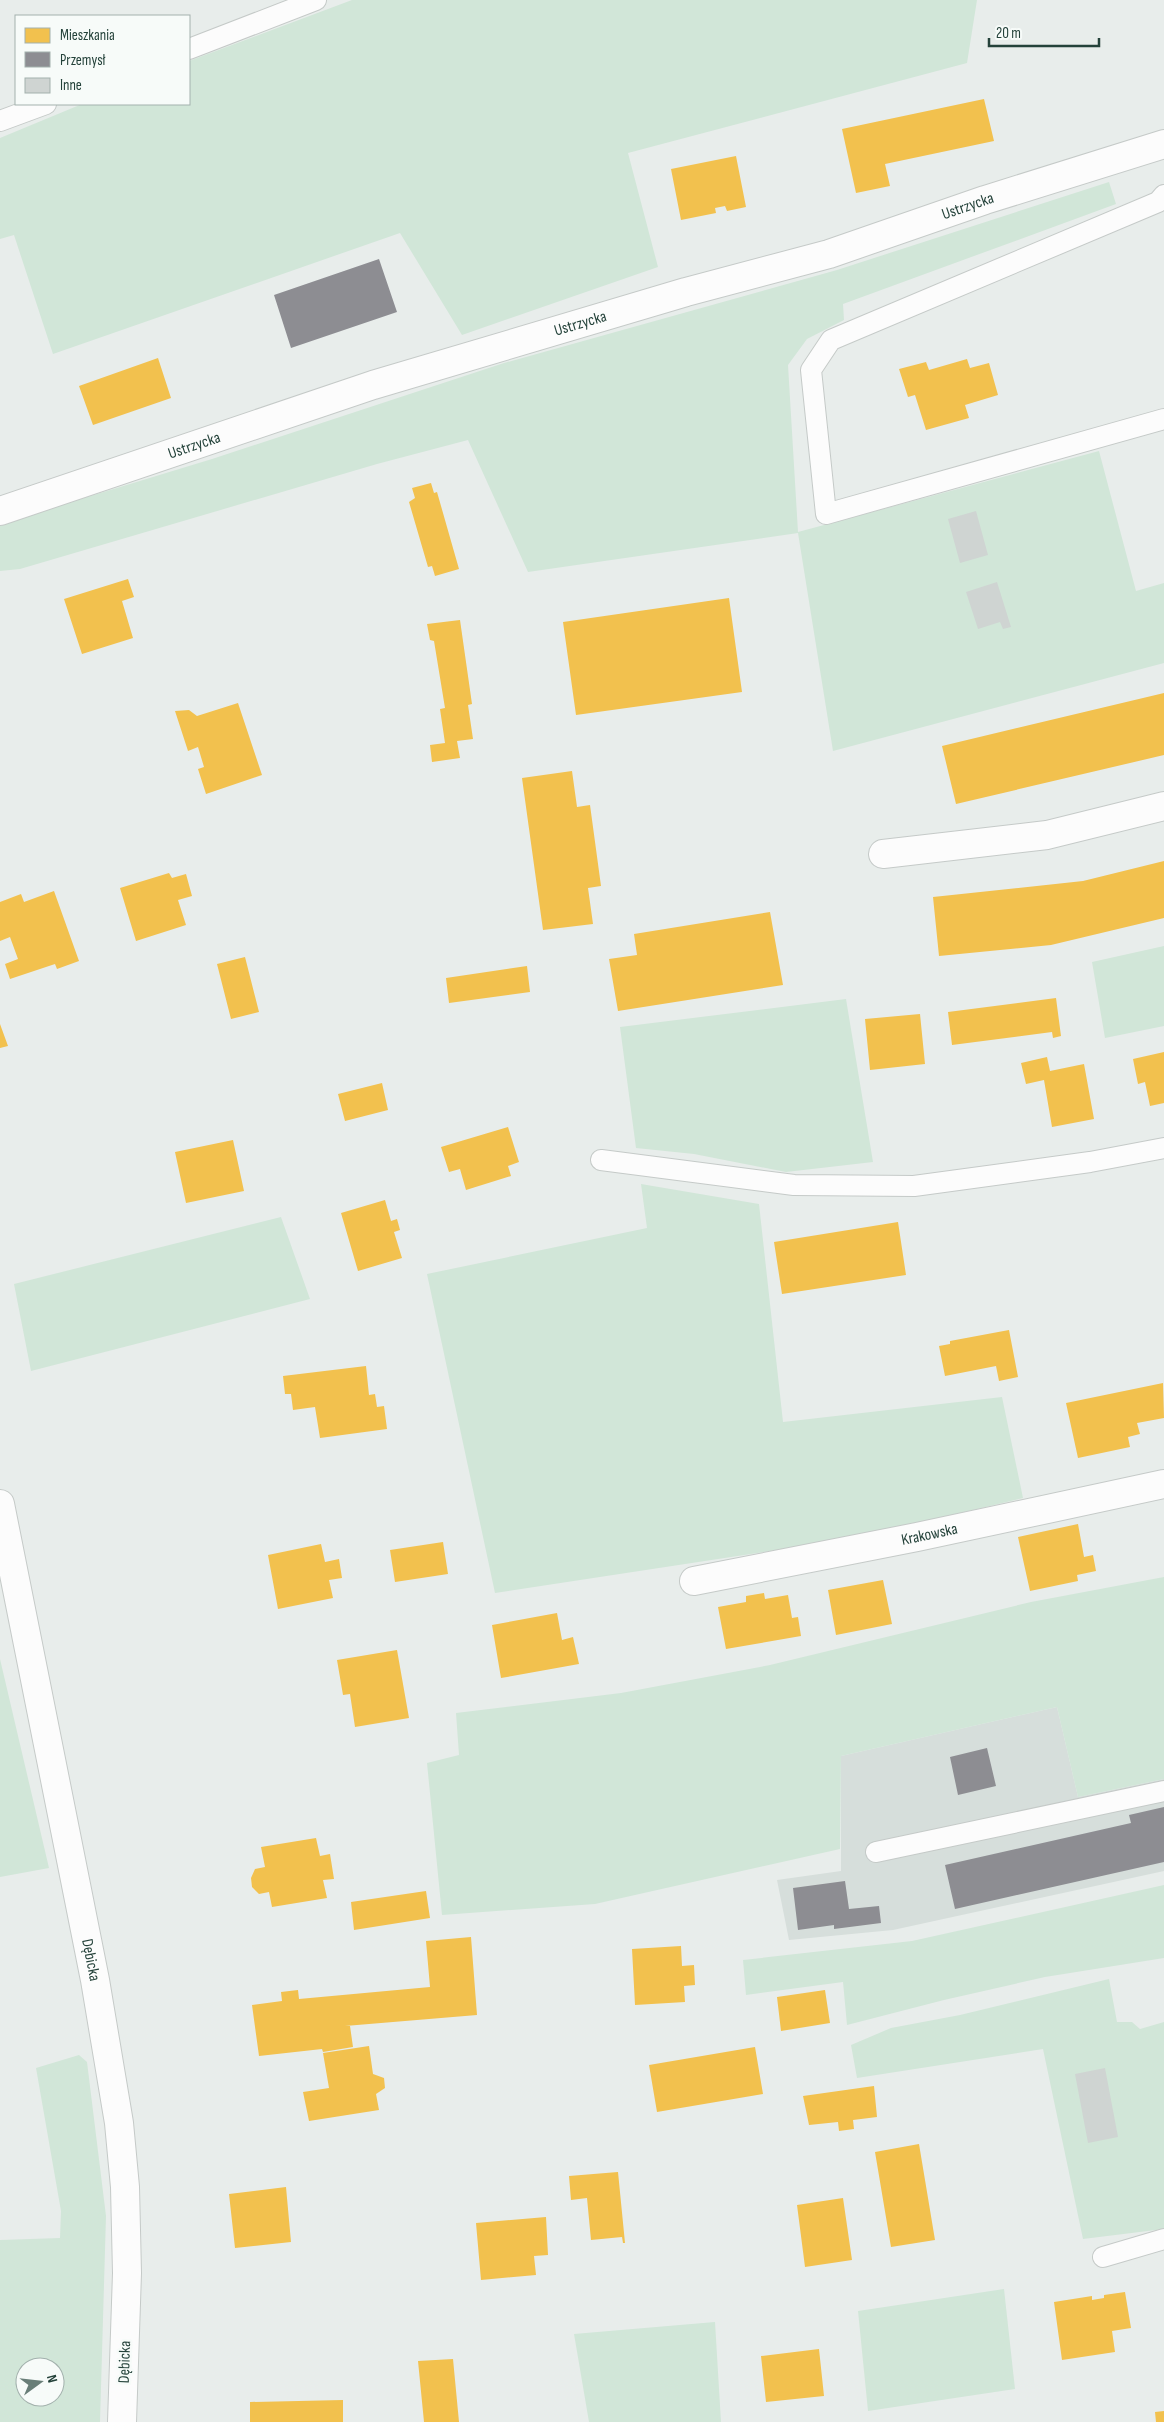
<svg xmlns="http://www.w3.org/2000/svg" width="1164" height="2422" viewBox="0 0 1164 2422" font-family="'Sofia Sans Condensed',sans-serif">
<style>
.built{fill:#d6dedb}
.green{fill:#d1e6d8;fill-rule:evenodd}
.homes{fill:#f2c14e}
.industry{fill:#8d8d92}
.building{fill:#cfd4d2}
.lines{fill:none;stroke-linecap:round;stroke-linejoin:round}
.service-casing{stroke:#c5cac8;stroke-width:22}
.minor-casing{stroke:#c5cac8;stroke-width:30}
.tertiary-casing{stroke:#c5cac8;stroke-width:30}
.service{stroke:#fcfcfc;stroke-width:20}
.minor{stroke:#fcfcfc;stroke-width:28}
.tertiary{stroke:#fcfcfc;stroke-width:28}
.labels{text-anchor:middle;dominant-baseline:central;stroke-width:5;stroke-linejoin:round;paint-order:stroke}
.street-label{font-size:16px;fill:#24423a;stroke:#f7fbf9}
</style>
<rect width="100%" height="100%" fill="#e8edeb"/>
<!-- built -->
<path class="built" d="M1057 1707 1078 1797 1164 1779V1871L893 1930 789 1940 777 1880 841 1871V1756Z"/>
<!-- green -->
<path class="green" d="M352 0H977L967 63 628 153 658 267 462 335 400 233 53 354 14 235 0 239V138L82 104H189V61Z
M1109 182 1116 204 843 304 844 320 807 339 788 365 798 532 1099 451 1136 591 1164 583V663L833 751 798 533 528 572 468 440 377 464 20 569 0 571V526L38 512 212 459 504 363 837 270Z
M1164 946V1026L1105 1038 1092 962Z
M846 999 873 1162 786 1172 694 1154 636 1148 620 1027Z
M641 1184 759 1204 783 1422 1002 1397 1023 1498 856 1538 495 1593 427 1274 647 1228Z
M281 1217 310 1299 31 1371 14 1284Z
M1164 1577V1779L1078 1797 1057 1707 841 1756 840 1849 595 1904 442 1915 427 1763 459 1755 456 1713 621 1693 770 1665 1031 1602Z
M0 1659 49 1868 0 1877Z
M1164 1885V1958L1045 1977 944 2000 847 2025 843 1982 746 1995 743 1960 912 1941Z
M1109 1979 1117 2022H1132L1140 2029 1164 2022V2229L1083 2239 1043 2049 857 2078 851 2045 891 2028 960 2015Z
M79 2055 87 2062 106 2216 100 2422H0V2240L60 2238 61 2211 36 2068ZM25 2367H55V2397H25Z
M1004 2289 1015 2389 868 2411 858 2311Z
M715 2322 721 2422H589L574 2334Z"/>
<!-- homes -->
<path class="homes" d="M984 99 994 141 885 164 890 186 856 193 842 129Z
M736 156 746 207 727 211 725 206 715 208 716 213 681 220 671 169Z
M158 358 171 398 93 425 79 386Z
M967 359 970 368 989 363 998 395 965 405 969 418 926 430 915 395 908 397 899 369 926 362 929 370Z
M431 483 434 493 437 492 459 569 435 576 432 566 428 567 409 502 415 498 412 488Z
M128 579 134 597 122 601 133 638 82 654 64 599Z
M729 598 742 692 576 715 563 622Z
M460 620 472 704 468 705 473 739 457 741 460 758 432 762 430 745 445 743 440 709 445 708 434 641 430 640 427 624Z
M1164 693V755L956 804 942 746Z
M238 703 262 775 206 794 198 769 204 767 198 747 188 751 175 711 189 710 197 716Z
M572 771 577 807 590 805 601 886 588 888 593 924 543 930 522 778Z
M1164 861V918L1051 945 939 956 933 897 1083 881Z
M169 873 172 878 186 874 192 896 178 900 186 925 136 941 120 888Z
M54 891 79 961 57 969 55 964 10 979 5 964 18 959 10 937 0 941V902L21 894 24 902Z
M770 912 783 985 618 1011 609 959 637 955 634 934Z
M245 957 259 1012 231 1019 217 964Z
M527 966 530 992 449 1003 446 978Z
M1056 998 1061 1036 1053 1038 1052 1032 952 1045 948 1012Z
M920 1014 925 1064 870 1070 865 1019Z
M0 1024 8 1046 0 1048Z
M1164 1052V1103L1150 1106 1145 1082 1138 1084 1133 1059Z
M1047 1057 1050 1071 1084 1064 1094 1119 1052 1127 1044 1080 1026 1084 1021 1063Z
M382 1083 388 1110 345 1121 338 1094Z
M508 1127 519 1162 508 1166 511 1176 466 1190 460 1169 449 1172 441 1147Z
M233 1140 244 1191 186 1203 175 1152Z
M385 1200 391 1221 397 1219 400 1230 394 1232 402 1258 358 1271 341 1213Z
M898 1222 906 1275 782 1294 774 1242Z
M1009 1330 1018 1377 999 1381 996 1366 945 1376 939 1346 950 1344V1341Z
M366 1366 369 1395 375 1394 377 1407 384 1406 387 1429 320 1438 315 1407 293 1410 291 1394H285L283 1376Z
M1163 1383 1164 1418 1137 1423 1140 1434 1128 1437 1130 1447 1078 1458 1066 1403Z
M1078 1524 1084 1557 1093 1555 1096 1571 1077 1575 1078 1581 1030 1591 1018 1537Z
M443 1542 448 1574 395 1582 390 1550Z
M321 1544 325 1562 339 1559 342 1578 329 1580 333 1598 278 1609 268 1555Z
M883 1580 892 1624 836 1635 828 1590Z
M764 1593 765 1599 788 1595 792 1618 798 1617 801 1636 726 1649 718 1607 746 1602V1596Z
M557 1613 562 1640 573 1637 579 1664 501 1678 492 1625Z
M397 1650 409 1718 355 1727 350 1694 343 1695 337 1660Z
M316 1838 320 1856 330 1854 334 1879 323 1880 327 1898 272 1907 269 1892 259 1894 252 1887 251 1878 255 1869 265 1867 261 1847Z
M426 1891 430 1918 354 1930 351 1902Z
M471 1937 477 2015 345 2026H350L353 2047 323 2052 322 2049 259 2056 252 2005 282 2001 281 1992 298 1990 299 1999 430 1987 426 1941Z
M681 1946 682 1966 694 1965 695 1985 684 1986 685 2002 635 2005 632 1949Z
M825 1990 830 2023 781 2031 777 1997Z
M369 2046 373 2074 384 2078 385 2088 376 2094 379 2110 309 2121 303 2092 329 2088 323 2053Z
M755 2047 763 2094 657 2112 649 2065Z
M874 2086 877 2117 853 2120 854 2129 839 2131 838 2122 809 2125 803 2096Z
M919 2144 935 2240 891 2247 875 2152Z
M618 2172 625 2243H623L622 2237 591 2240 587 2198 571 2200 569 2176Z
M286 2187 291 2242 235 2248 229 2194Z
M843 2198 852 2260 805 2267 797 2205Z
M546 2217 548 2255 534 2256 536 2275 481 2280 476 2223Z
M1125 2292 1131 2328 1112 2331 1115 2352 1062 2360 1054 2302 1092 2296V2300L1104 2298V2295Z
M819 2349 824 2396 766 2402 761 2356Z
M453 2359 459 2422H424L418 2361Z
M343 2400V2422H250V2402Z
M1164 2411V2422H1156L1155 2412Z"/>
<!-- industry -->
<path class="industry" d="M379 259 397 312 291 348 274 295Z
M987 1748 996 1786 958 1795 950 1757Z
M1164 1807V1862L955 1909 945 1865 1131 1823 1129 1815Z
M845 1881 849 1909 879 1906 881 1923 834 1929V1925L798 1930 793 1888Z"/>
<!-- building -->
<path class="building" d="M976 511 988 555 960 563 948 519Z
M997 582 1011 627 1003 629 1000 622 978 629 966 592Z
M1105 2068 1118 2137 1088 2143 1075 2074Z"/>
<g class="lines">
<defs>
<path id="service" d="M189 49 316 0
M0 121 46 104
M1164 195 1158 202 831 340 811 370 826 514 1164 419
M601 1160 794 1185 914 1186 1090 1162 1164 1148
M876 1852 1164 1791
M1103 2257 1164 2239"/>
<g id="minor">
<path id="s1" d="M0 511 373 385 686 292 829 254 985 200 1164 144"/>
<path d="M883 854 1047 835 1164 806"/>
<path id="s2" d="M694 1581 917 1537 1164 1484"/>
</g>
<g id="tertiary">
<path id="s3" d="M0 1504 95 1980 119 2123 125 2187 127 2273 122 2422"/>
</g>
</defs>
<!-- service casing -->
<use href="#service" class="service-casing"/>
<!-- minor casing -->
<use href="#minor" class="minor-casing"/>
<!-- tertiary casing -->
<use href="#tertiary" class="tertiary-casing"/>
<!-- service -->
<use href="#service" class="service"/>
<!-- minor -->
<use href="#minor" class="minor"/>
<!-- tertiary -->
<use href="#tertiary" class="tertiary"/>
</g>
<g class="labels">
<!-- street labels -->
<g class="street-label">
<text stroke="none"><textPath href="#s1" startOffset="1015">Ustrzycka</textPath></text>
<text stroke="none"><textPath href="#s1" startOffset="610">Ustrzycka</textPath></text>
<text stroke="none"><textPath href="#s1" startOffset="205">Ustrzycka</textPath></text>
<text stroke="none"><textPath href="#s2" startOffset="240">Krakowska</textPath></text>
<text stroke="none"><textPath href="#s3" startOffset="465">Dębicka</textPath></text>
<text transform="translate(125 2362) rotate(-88)">Dębicka</text>
</g>
</g>
<!-- legend -->
<rect x="15" y="15" width="175" height="90" fill="#f7fbf9" stroke="#a3b1ad"/>
<rect x="25" y="28" width="25" height="15" fill="#f2c14e" stroke="#a3b1ad"/>
<text x="60" y="40" font-size="15" fill="#24423a">Mieszkania</text>
<rect x="25" y="52" width="25" height="15" fill="#8d8d92" stroke="#a3b1ad"/>
<text x="60" y="65" font-size="15" fill="#24423a">Przemysł</text>
<rect x="25" y="78" width="25" height="15" fill="#cfd4d2" stroke="#a3b1ad"/>
<text x="60" y="90" font-size="15" fill="#24423a">Inne</text>
<!-- north arrow -->
<g transform="translate(40 2382) rotate(75)"><circle r="24" fill="#f7fbf9" stroke="#a3b1ad"/>
<path d="M0-4L9 19L0 12L-9 19Z" fill="#697e78"/>
<text y="-8" font-size="14" font-weight="bold" text-anchor="middle" fill="#24423a">N</text>
</g>
<!-- scale -->
<path d="M989 38v8h110v-8" fill="none" stroke="#24423a" stroke-width="2.5"/>
<text x="996" y="38" font-size="15" fill="#24423a" stroke="#f7fbf9" stroke-width="4" paint-order="stroke">20 m</text>
</svg>
